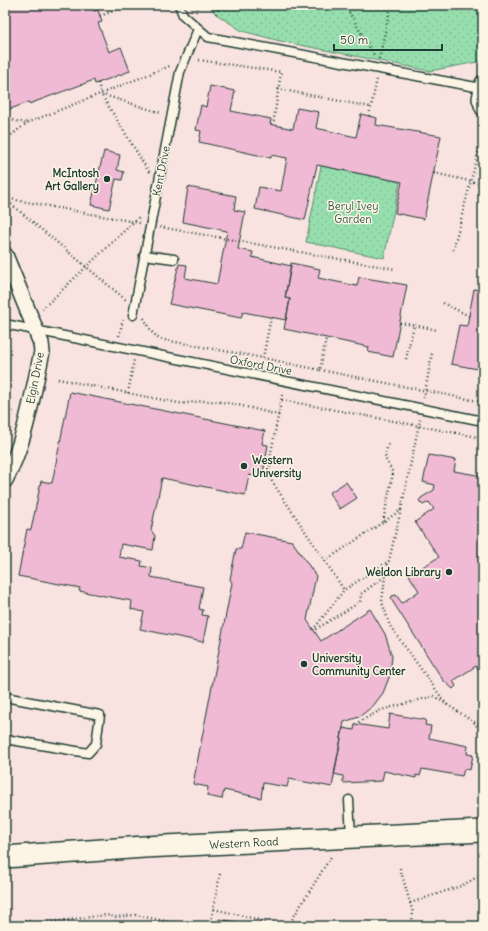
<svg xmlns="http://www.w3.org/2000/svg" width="488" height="931" viewBox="0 0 488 931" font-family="Delius,sans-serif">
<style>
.built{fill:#f8e3e0}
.grass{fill:url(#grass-dots);stroke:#5a8e70}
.building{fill:#f0bad4;stroke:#1f3d34}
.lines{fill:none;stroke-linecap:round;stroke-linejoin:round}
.service-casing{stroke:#1f3d34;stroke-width:11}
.minor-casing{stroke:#1f3d34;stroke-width:18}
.secondary-casing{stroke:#1f3d34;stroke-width:24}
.path{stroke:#1f3d34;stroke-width:2.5;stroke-dasharray:1 3;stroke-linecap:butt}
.service{stroke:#fcf5e5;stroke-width:8}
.minor{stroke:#fcf5e5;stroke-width:15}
.secondary{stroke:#fcf5e5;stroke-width:21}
.poi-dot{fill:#1f3d34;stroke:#fcf5e5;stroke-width:1.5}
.labels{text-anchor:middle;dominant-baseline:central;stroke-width:3;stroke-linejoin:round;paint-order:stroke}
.street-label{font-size:11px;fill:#1f3d34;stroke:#fcf5e5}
.poi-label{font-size:11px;font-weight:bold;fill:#1f3d34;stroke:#fcf5e5;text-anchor:end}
.park-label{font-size:11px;fill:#375d4c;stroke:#fcf5e5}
</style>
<defs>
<pattern id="grass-dots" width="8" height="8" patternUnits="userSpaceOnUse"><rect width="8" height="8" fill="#96dead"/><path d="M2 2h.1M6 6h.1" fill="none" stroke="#81bf95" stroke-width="1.8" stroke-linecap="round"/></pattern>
</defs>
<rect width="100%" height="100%" fill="#fcf5e5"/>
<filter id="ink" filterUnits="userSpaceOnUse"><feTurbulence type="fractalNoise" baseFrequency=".025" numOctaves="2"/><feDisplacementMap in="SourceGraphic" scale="8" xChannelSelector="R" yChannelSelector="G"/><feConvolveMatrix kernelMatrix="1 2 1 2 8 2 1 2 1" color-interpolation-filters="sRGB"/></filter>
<g filter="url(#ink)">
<!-- built -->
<path class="built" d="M5 5H483V926H5Z"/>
<!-- grass -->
<path class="grass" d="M208 5H483V61L430 71 280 41 242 31 216 14Z
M321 166 400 182 384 258 306 242Z"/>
<!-- building -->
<path class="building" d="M5 5H91L94 11 98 10 102 22 98 23 109 52 121 47 130 71 95 84 94 80 29 104V102L5 111Z
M210 86 235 91 231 111 271 119 270 124 293 129 297 108 319 112 316 128 356 137 361 114 377 118 376 125 441 136 424 219 395 213 402 182 317 165 305 220 255 209 259 187 281 191 287 158 271 155V158L199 142 201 131 196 130 201 105 206 107Z
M104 151 120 155 117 170 124 172 122 180 116 179 109 209 91 205Z
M188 187 236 196 234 210 245 212 238 249 253 252 252 257 291 266 285 298 290 299 286 320 243 312 241 318 169 304 179 264 187 265 185 278 217 284 227 231 183 222Z
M291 263 320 269 318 278 357 286 359 277 407 285 393 357 368 352 369 347 284 329 290 299 285 298Z
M474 289 483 291V370L451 364 459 325 467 326Z
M70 392 265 431 262 444 268 445 263 474 255 472 254 476 249 475 245 495 162 478 151 530 155 536 153 550 121 544 119 557 142 561 141 566 152 568 151 577 203 587 199 609 203 610 202 615 208 616 203 642 140 629 144 612 131 609 132 601 79 591 80 588 18 576 27 529 31 530 41 481 52 483Z
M429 455 456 460 454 471 482 476 483 469V676L476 666 453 681 456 686 453 689 443 680 391 599 392 596 396 595 402 603 419 591 409 575 439 557 415 522 434 509 429 502 423 505 419 501 421 498 434 490 435 485 423 482Z
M346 482 357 498 340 509 329 493Z
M245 532 292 541 316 576 307 620 321 641 370 609 385 634 392 656 390 675 383 693 373 706 359 717 344 722 332 787 289 779 287 787 263 783 261 798 224 790 222 799 207 796 208 787 193 784 232 583 230 579 236 549H241Z
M390 714 426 720 425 725 431 726 429 738 468 746 467 754 473 755 470 770 464 769 462 776 422 769 420 776 416 775V778L384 771 382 781 343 783V776L334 774 343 728 354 730 355 724 388 729Z
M219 919 242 923 241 926H217Z"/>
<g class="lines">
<defs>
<path id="service" d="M179 5 183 15 208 37 481 88
M144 255 174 259
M133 315 180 72 198 29
M5 324 483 421
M5 697 100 715 96 744 88 753 5 739
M349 800 351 836"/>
<path id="minor" d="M483 83 480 99 483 108
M5 255 41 343 42 352C32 396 26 440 5 480"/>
<path id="secondary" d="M5 857 144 847 483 831"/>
</defs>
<!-- service casing -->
<use href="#service" class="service-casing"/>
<!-- minor casing -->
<use href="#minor" class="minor-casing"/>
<!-- secondary casing -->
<use href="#secondary" class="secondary-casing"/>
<!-- path -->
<path class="path" d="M345 5 375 57
M196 12 198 5
M216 14 221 5
M100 16 130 5
M379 59 391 5
M199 60 281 72 273 125
M98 83 101 94
M278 89 371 107
M369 116 377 79
M5 119 27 123
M5 140 27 123 170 66
M149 172 101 94 161 113
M434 173 483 184
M5 198 140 223
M5 199 126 300
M160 227 395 269
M453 250 483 134
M443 303 469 316
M42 309 140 216
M144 318 152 332 159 339 263 358 271 317
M400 323 414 325
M119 336 123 320
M263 358 320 370 326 338
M406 359 414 325 437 330
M287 370 288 364
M320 370 483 402
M58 379 178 403C188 404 196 401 206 401 230 401 256 410 279 415
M283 391 270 458 269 477 325 561 401 510 420 419
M128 393 134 360
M424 398 432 353
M282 400 483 438
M5 409 14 411
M401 510 385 577 382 602 390 626 447 705
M383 522 393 473 385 458 388 443
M325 561 344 590
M316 629 360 602 361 594 384 577
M313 630 344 590 389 561
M474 722 483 725
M355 724 381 710 434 696 474 722 483 735
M400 868 413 913 412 922
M410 903 461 886 483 874
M214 909 260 920 267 926
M5 922 32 921 37 924 106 915 116 917 135 915 190 926
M163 926 164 921
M210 926 220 874
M288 926 332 855
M401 926 412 922 414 926"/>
<!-- service -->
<use href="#service" class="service"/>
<!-- minor -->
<use href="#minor" class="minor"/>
<!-- secondary -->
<use href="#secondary" class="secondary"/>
</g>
</g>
<!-- markers -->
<g class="poi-dot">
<circle cx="107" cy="179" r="4"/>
<circle cx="244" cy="466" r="4"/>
<circle cx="449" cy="572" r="4"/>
<circle cx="304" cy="664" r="4"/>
</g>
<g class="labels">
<!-- street labels -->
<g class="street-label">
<text transform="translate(161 171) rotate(-79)">Kent Drive</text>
<text transform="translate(261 365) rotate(11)">Oxford Drive</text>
<text transform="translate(35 378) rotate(-79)">Elgin Drive</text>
<text transform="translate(244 843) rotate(-3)">Western Road</text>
</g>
<!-- poi labels -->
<g class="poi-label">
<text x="99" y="173">McIntosh<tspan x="99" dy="13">Art Gallery</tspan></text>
<text x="252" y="460" text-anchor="start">Western<tspan x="252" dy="13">University</tspan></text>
<text x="441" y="572">Weldon Library</text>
<text x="312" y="658" text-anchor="start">University<tspan x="312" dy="13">Community Center</tspan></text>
</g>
<!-- park labels -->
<g class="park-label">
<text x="353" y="206">Beryl Ivey<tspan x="353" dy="13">Garden</tspan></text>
</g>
</g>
<!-- margin -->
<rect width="488" height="931" fill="none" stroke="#fcf5e5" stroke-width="20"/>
<rect x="10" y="10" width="468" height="911" fill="none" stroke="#1f3d34" stroke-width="1.5" filter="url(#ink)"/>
<!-- scale -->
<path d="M334 44v6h108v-6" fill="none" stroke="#1f3d34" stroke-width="2"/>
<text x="340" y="44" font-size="12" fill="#1f3d34" stroke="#fcf5e5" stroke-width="3" paint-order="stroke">50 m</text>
</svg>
